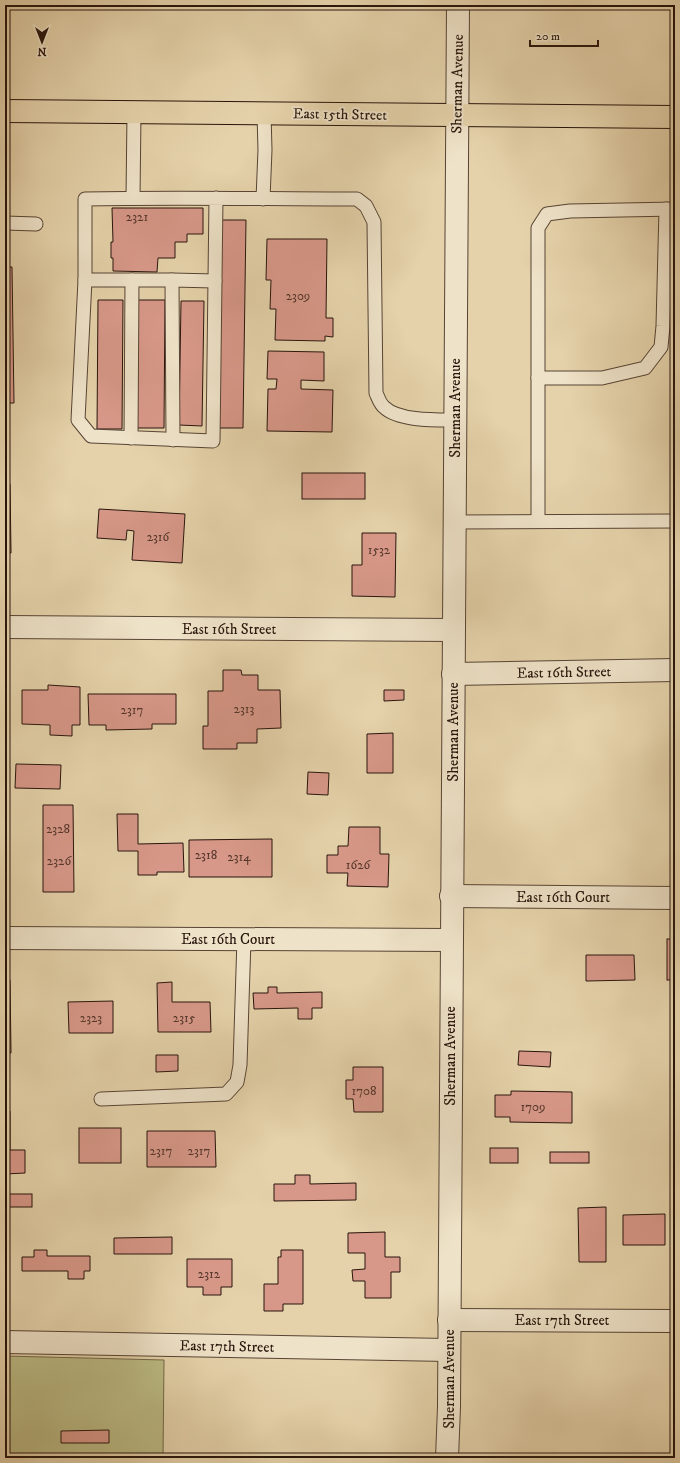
<svg xmlns="http://www.w3.org/2000/svg" width="680" height="1463" viewBox="0 0 680 1463" font-family="'IM FELL DW Pica',serif">
  <style>
    .green { fill: #bbba84; stroke: #726848 }
    .building { fill: #d89889; stroke: #28150c }
    .lines { fill: none; stroke-linecap: round; stroke-linejoin: round }
    .service-casing { stroke: #574434; stroke-width: 15 }
    .minor-casing { stroke: #574434; stroke-width: 24 }
    .tertiary-casing { stroke: #574434; stroke-width: 24 }
    .primary-casing { stroke: #28150c; stroke-width: 24 }
    .service { stroke: #eee2c8; stroke-width: 13 }
    .minor { stroke: #eee2c8; stroke-width: 22 }
    .tertiary { stroke: #eee2c8; stroke-width: 22 }
    .primary { stroke: #e5d2aa; stroke-width: 22 }
    .labels { text-anchor: middle; stroke-width: 3.5; stroke-linejoin: round; paint-order: stroke }
    .number-label { font-size: 13px; fill: #54362b }
    .street-label { font-size: 15px; fill: #28150c; stroke: #eee2c8 }
  </style>
  <rect width="100%" height="100%" fill="#e5d2aa"/>
  <filter id="stains"><feTurbulence type="fractalNoise" baseFrequency=".005" numOctaves="4"/><feColorMatrix values="0 0 0 0 .2 0 0 0 0 .09 0 0 0 0 .02 0 0 0 .5 -.17"/></filter>
  <radialGradient id="worn" r=".72"><stop offset=".6" stop-color="#630" stop-opacity="0"/><stop offset="1" stop-color="#630" stop-opacity=".3"/></radialGradient>
  <polygon class="green" points="5,1356 164,1360 163,1458 5,1458"/>
  <g class="building">
    <polygon points="112,208 203,208 203,234 187,234 187,242 175,242 175,258 158,258 157,272 113,271 113,258 111,258 111,242 113,242"/>
    <polygon points="221,220 246,220 243,428 219,428"/>
    <polygon points="267,239 327,239 326,318 333,318 333,337 325,336 325,341 275,340 276,309 270,309 271,280 266,280"/>
    <polygon points="5,267 12,267 14,403 5,403"/>
    <polygon points="98,300 123,300 122,429 97,429"/>
    <polygon points="136,300 165,300 164,428 136,428"/>
    <polygon points="181,301 204,301 202,426 179,425"/>
    <polygon points="268,351 324,352 324,381 301,380 301,389 333,390 332,432 267,431 268,389 276,389 277,379 267,379"/>
    <rect x="302" y="473" width="63" height="26"/>
    <polygon points="5,484 10,484 11,553 5,553"/>
    <polygon points="99,509 185,514 182,563 132,560 134,531 127,530 126,540 97,538"/>
    <polygon points="362,533 396,533 395,597 352,596 352,565 362,565"/>
    <polygon points="223,670 241,670 242,675 258,675 258,690 280,690 281,728 257,729 257,743 237,743 237,749 203,749 203,726 208,726 208,691 223,691"/>
    <polygon points="48,685 80,687 80,725 72,725 72,736 50,735 50,725 22,724 22,690 48,690"/>
    <polygon points="384,690 404,690 404,700 384,701"/>
    <polygon points="88,694 176,694 176,724 152,724 152,729 106,730 106,725 89,725"/>
    <polygon points="393,733 393,773 367,773 367,734"/>
    <polygon points="16,764 61,765 60,789 15,788"/>
    <polygon points="308,772 329,773 328,795 307,794"/>
    <polygon points="43,805 73,805 74,892 43,892"/>
    <polygon points="117,814 138,814 138,844 183,843 184,872 157,872 157,875 138,875 138,851 118,851"/>
    <polygon points="349,827 380,827 380,854 389,854 388,887 347,886 348,873 327,873 327,855 338,855 338,846 348,846"/>
    <polygon points="272,839 272,877 189,877 189,840"/>
    <polygon points="5,852 8,852 6,884 5,884"/>
    <rect x="667" y="939" width="8" height="41"/>
    <polygon points="586,955 634,955 635,980 586,981"/>
    <polygon points="5,980 10,980 11,1053 5,1053"/>
    <polygon points="172,982 172,1002 210,1002 211,1032 158,1032 157,983"/>
    <polygon points="268,987 277,987 277,993 322,992 322,1008 312,1008 312,1019 298,1019 298,1008 254,1009 253,993 268,993"/>
    <polygon points="113,1001 113,1033 69,1033 68,1002"/>
    <polygon points="519,1051 551,1052 550,1067 518,1065"/>
    <polygon points="156,1055 178,1055 178,1071 156,1072"/>
    <polygon points="353,1067 383,1067 383,1112 354,1112 353,1099 346,1099 346,1080 353,1080"/>
    <polygon points="511,1091 572,1092 572,1123 510,1122 510,1117 495,1117 495,1095 511,1095"/>
    <polygon points="5,1111 10,1111 10,1150 25,1150 25,1173 5,1174"/>
    <rect x="79" y="1128" width="42" height="35"/>
    <polygon points="147,1131 215,1131 216,1167 147,1167"/>
    <rect x="490" y="1148" width="28" height="15"/>
    <rect x="550" y="1152" width="39" height="11"/>
    <polygon points="295,1175 310,1175 310,1184 356,1183 356,1200 274,1201 274,1184 295,1184"/>
    <rect x="5" y="1194" width="27" height="13"/>
    <polygon points="606,1207 606,1262 579,1262 578,1208"/>
    <polygon points="665,1214 665,1245 623,1245 623,1215"/>
    <polygon points="385,1232 385,1257 400,1257 400,1272 391,1272 391,1298 365,1298 365,1281 353,1281 352,1270 365,1269 365,1253 348,1253 348,1233"/>
    <polygon points="172,1237 172,1254 114,1254 114,1238"/>
    <polygon points="34,1250 47,1250 47,1256 90,1256 90,1271 84,1271 84,1279 68,1279 68,1271 22,1271 22,1257 34,1257"/>
    <polygon points="281,1250 303,1250 303,1304 283,1304 283,1311 264,1311 264,1284 278,1284 278,1257 281,1257"/>
    <polygon points="187,1259 232,1259 232,1287 221,1287 221,1295 203,1295 203,1287 187,1287"/>
    <polygon points="109,1430 109,1443 61,1443 61,1431"/>
  </g>
  <g class="lines">
    <g class="service-casing">
      <g id="service">
        <polyline points="133,198 134,113"/>
        <path d="M216,198L213,441L91,436L78,420L85,280V199C176,197 266,199 357,199L366,206L374,222L376,393C378,397 380,404 384,407C398,421 436,420 455,420"/>
        <polyline points="263,199 265,150 264,114"/>
        <polyline points="5,223 36,224"/>
        <polyline points="85,280 172,280"/>
        <polyline points="538,378 602,378 645,368 661,347 663,326 666,209"/>
        <polyline points="131,438 132,280"/>
        <polyline points="173,440 172,280 215,281"/>
        <polyline points="538,521 538,228 547,214 570,211 675,209"/>
        <polyline points="455,522 675,521"/>
        <polyline points="101,1099 226,1094 237,1082 240,1065 244,939"/>
      </g>
    </g>
    <g class="minor-casing">
      <g id="minor">
        <polyline points="5,627 453,630"/>
        <polyline points="453,674 675,670"/>
        <polyline points="451,896 675,898"/>
        <polyline points="5,938 451,940"/>
        <polyline points="449,1320 675,1321"/>
        <polyline points="5,1342 448,1350"/>
      </g>
    </g>
    <g class="tertiary-casing">
      <polyline id="tertiary" points="447,1458 449,1407 458,5"/>
    </g>
    <g class="primary-casing">
      <polyline id="primary" points="5,111 675,117"/>
    </g>
    <use href="#service" class="service"/>
    <use href="#minor" class="minor"/>
    <use href="#tertiary" class="tertiary"/>
    <use href="#primary" class="primary"/>
  </g>
  <g class="labels">
    <g class="number-label">
      <text x="137" y="221">2321</text>
      <text x="298" y="300">2309</text>
      <text x="158" y="541">2316</text>
      <text x="379" y="554">1532</text>
      <text x="244" y="713">2313</text>
      <text x="132" y="714">2317</text>
      <text x="58" y="833">2328</text>
      <text x="206" y="859">2318</text>
      <text x="239" y="861">2314</text>
      <text x="59" y="865">2326</text>
      <text x="358" y="869">1626</text>
      <text x="91" y="1022">2323</text>
      <text x="184" y="1022">2315</text>
      <text x="364" y="1095">1708</text>
      <text x="533" y="1111">1709</text>
      <text x="161" y="1155">2317</text>
      <text x="199" y="1155">2317</text>
      <text x="209" y="1278">2312</text>
    </g>
    <g class="street-label">
      <text transform="translate(457 84) rotate(-89)" y="5">Sherman Avenue</text>
      <text transform="translate(340 114) rotate(1)" y="5">East 15th Street</text>
      <text transform="translate(455 408) rotate(-90)" y="5">Sherman Avenue</text>
      <text x="229" y="634">East 16th Street</text>
      <text transform="translate(564 672) rotate(-1)" y="5">East 16th Street</text>
      <text transform="translate(453 732) rotate(-90)" y="5">Sherman Avenue</text>
      <text x="563" y="902">East 16th Court</text>
      <text x="228" y="944">East 16th Court</text>
      <text transform="translate(450 1056) rotate(-90)" y="5">Sherman Avenue</text>
      <text x="562" y="1325">East 17th Street</text>
      <text transform="translate(227 1346) rotate(1)" y="5">East 17th Street</text>
      <text transform="translate(449 1379) rotate(-90)" y="5">Sherman Avenue</text>
    </g>
  </g>
  <rect width="680" height="1463" fill="none" stroke="#e5d2aa" stroke-width="20"/>
  <rect x="6" y="6" width="668" height="1451" fill="none" stroke="#28150c" stroke-width="2"/>
  <rect x="10" y="10" width="660" height="1443" fill="none" stroke="#28150c"/>
  <g transform="translate(42 42) rotate(180)" stroke="#eee2c8" stroke-width="3" paint-order="stroke">
  <path d="M0-3L7 15L0 10L-7 15Z" fill="#28150c"/>
  <text y="-6" font-size="11" font-weight="bold" text-anchor="middle" fill="#28150c">N</text>
  </g>
  <path d="M530 40v6h68v-6" fill="none" stroke="#28150c" stroke-width="2"/>
  <text x="536" y="40" font-size="12" fill="#28150c" stroke="#eee2c8" stroke-width="3" paint-order="stroke">20 m</text>
  <rect width="100%" height="100%" filter="url(#stains)"/>
  <rect width="100%" height="100%" fill="url(#worn)"/>
</svg>
